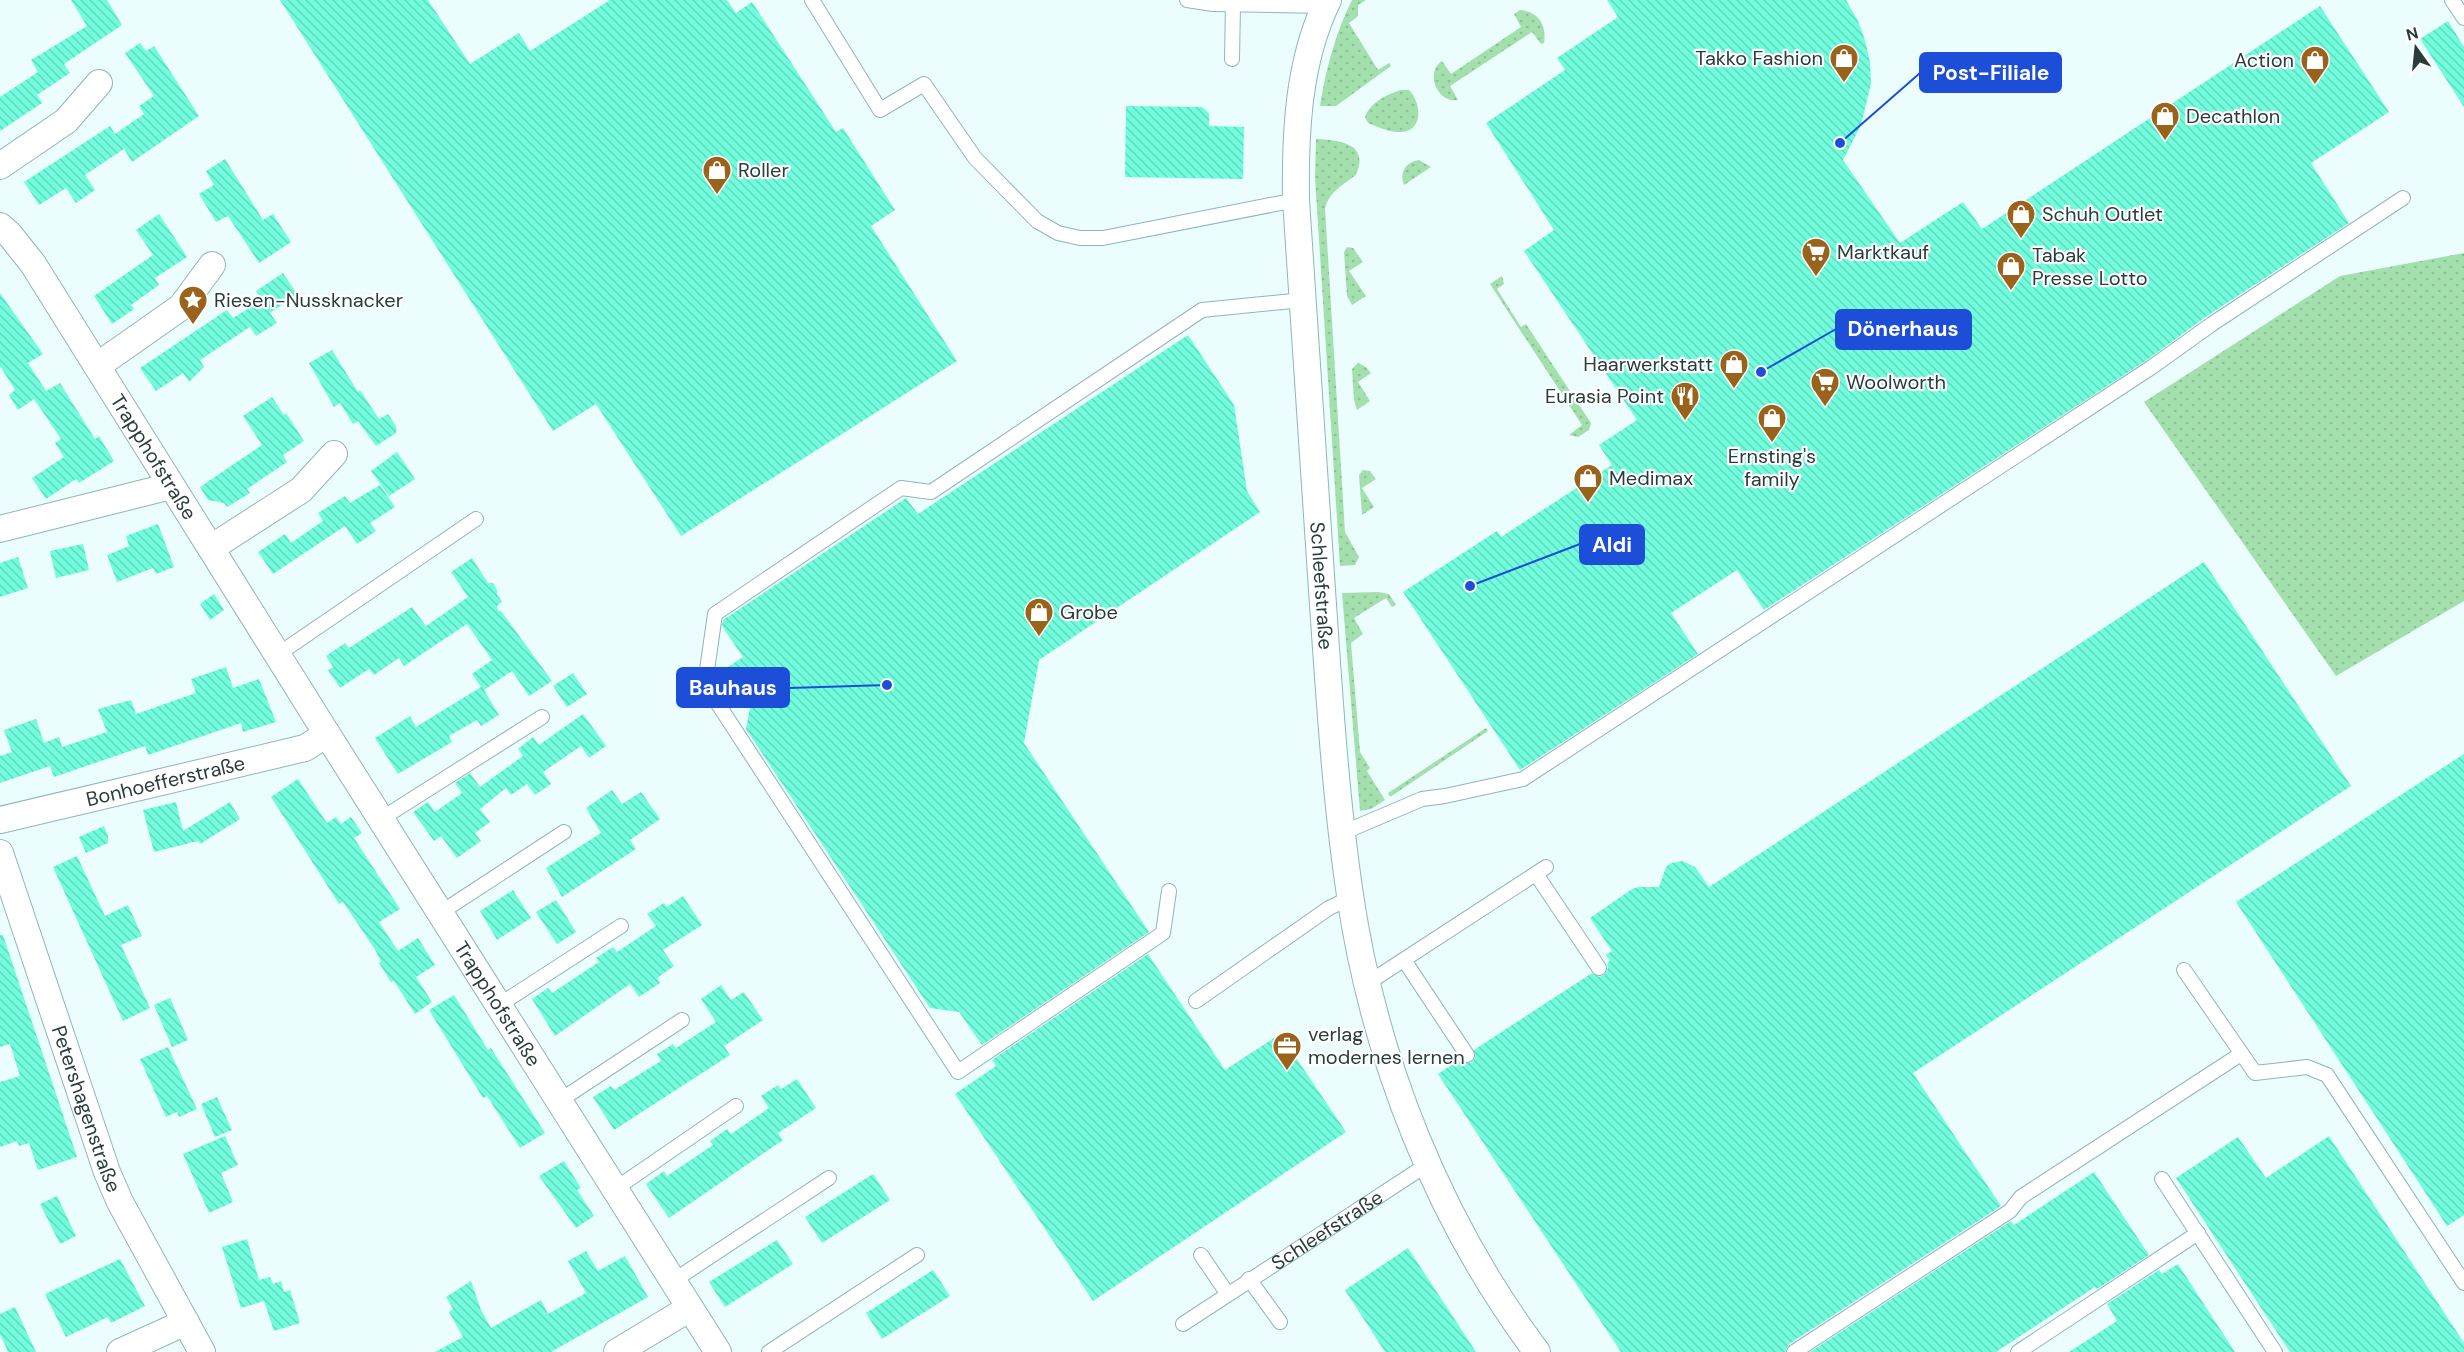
<svg xmlns="http://www.w3.org/2000/svg" width="2464" height="1352" viewBox="0 0 2464 1352" font-family="'DM Sans',sans-serif">
  <style>
    .grass { fill: url(#grass-dots) }
    .building { fill: url(#building-back-hatch) }
    .lines { fill: none; stroke-linecap: round; stroke-linejoin: round }
    .lane-casing { stroke: #8fb6b9; stroke-width: 16 }
    .street-casing { stroke: #8fb6b9; stroke-width: 28 }
    .lane { stroke: #fff; stroke-width: 14 }
    .street { stroke: #fff; stroke-width: 26 }
    .labels { text-anchor: middle; stroke-width: 4.5; stroke-linejoin: round; paint-order: stroke }
    .poi-label { font-size: 20px; fill: #2b3c3d; stroke: #fff; text-anchor: start }
    .street-label { font-size: 20px; fill: #2b3c3d; stroke: #fff }
    .leader { fill: none; stroke: #1d4ed8; stroke-width: 2 }
    .callout-dot { fill: #1d4ed8; stroke: #fff; stroke-width: 2 }
    .callout { fill: #1d4ed8; stroke: #1d4ed8; stroke-width: 2 }
    .callout-label { font-size: 21px; text-anchor: middle; font-weight: bold; fill: #fff }
  </style>
  <defs>
    <pattern id="grass-dots" width="8" height="8" patternUnits="userSpaceOnUse" patternTransform="scale(1.5)"><rect width="8" height="8" fill="#a3e0ad"/><path d="M2 2h.1M6 6h.1" fill="none" stroke="#8cc196" stroke-width="1.8" stroke-linecap="round"/></pattern>
    <pattern id="building-back-hatch" width="6" height="6" patternUnits="userSpaceOnUse" patternTransform="scale(1.5)"><rect width="6" height="6" fill="#71fcdc"/><path d="M-1 5l2 2M0 0l6 6M5-1l2 2" fill="none" stroke="#62d9be"/></pattern>
  </defs>
  <rect width="100%" height="100%" fill="#ecfdfe"/>
  <g class="grass">
    <path d="M1352,0H1366L1358,5V16L1349,23L1378,70L1389,63L1391,66L1336,106H1320C1326,69 1335,34 1352,0Z"/>
    <path d="M1520,10C1538,11 1547,25 1544,43L1541,44L1532,32L1450,86L1458,100C1438,104 1424,73 1442,61L1451,74L1521,27L1514,14Z"/>
    <path d="M1401,90H1409C1422,103 1424,133 1399,132C1389,132 1377,127 1368,123L1365,117C1370,103 1387,94 1401,90Z"/>
    <path d="M1316,139C1339,140 1370,143 1356,175C1343,185 1330,191 1325,208L1345,532L1359,557L1355,565L1340,566L1315,177Z"/>
    <path d="M1419,160L1431,167L1404,185C1399,172 1406,162 1419,160Z"/>
    <polygon points="1347,247 1353,248 1363,262 1349,271 1366,296 1352,305 1347,296 1344,252"/>
    <polygon points="2464,253 2464,601 2336,676 2144,402 2340,276"/>
    <polygon points="1502,276 1504,284 1497,289 1521,327 1526,324 1591,423 1589,430 1578,437 1569,435 1582,425 1490,284"/>
    <polygon points="1358,363 1366,367 1371,373 1358,382 1370,401 1357,410 1354,400 1352,369"/>
    <polygon points="1363,470 1370,471 1376,479 1362,488 1374,507 1362,515 1359,475"/>
    <polygon points="1378,592 1389,594 1396,605 1392,607 1386,598 1354,618 1363,634 1351,643 1360,752 1370,768 1367,771 1385,800 1371,809 1360,811 1342,593"/>
    <polygon points="1486,728 1488,731 1390,797 1388,793"/>
  </g>
  <g class="building">
    <polygon points="71,0 107,0 122,25 64,64 70,73 37,95 42,103 0,131 0,97 38,72 31,60 87,26"/>
    <polygon points="280,0 428,0 470,64 519,33 530,51 610,0 727,0 736,13 752,2 836,132 843,128 895,210 871,226 957,361 681,536 596,404 553,431"/>
    <polygon points="1607,0 1846,0 1858,21 1865,40 1870,62 1871,84 1861,125 1843,160 1900,243 1963,202 1982,229 2320,6 2389,112 2311,163 2349,223 2207,316 2147,360 1764,610 1737,570 1671,613 1698,654 1520,770 1403,592 1497,531 1501,537 1612,465 1599,445 1637,420 1524,251 1554,230 1486,123 1565,70 1557,58 1618,17"/>
    <polygon points="2448,21 2464,47 2464,107 2420,39"/>
    <polygon points="140,43 146,51 154,46 199,116 132,162 124,149 85,175 95,190 76,203 66,188 39,205 24,182 110,126 115,134 144,114 139,106 154,96 125,53"/>
    <polygon points="1126,106 1202,107 1209,113 1209,126 1244,127 1243,179 1125,177"/>
    <polygon points="225,159 263,220 273,214 291,242 259,263 228,216 216,222 199,194 214,185 206,171"/>
    <polygon points="159,214 187,257 155,278 159,285 131,305 134,309 112,324 94,296 153,255 136,230"/>
    <polygon points="283,273 297,294 270,313 277,323 256,336 250,327 200,360 204,367 189,382 183,373 156,391 140,368 227,310 233,318 262,300 256,291"/>
    <polygon points="0,293 43,354 28,363 46,391 60,383 95,439 99,436 114,461 79,483 76,479 46,499 32,478 64,457 55,443 61,439 34,399 18,410 9,395 15,390 0,366"/>
    <polygon points="1188,335 1234,405 1247,491 1260,512 1039,660 1024,743 1149,932 982,1045 959,1012 930,1008 746,729 751,702 728,667 743,657 722,626 723,620 906,498 918,514"/>
    <polygon points="332,350 358,392 360,390 379,419 388,414 396,426 396,433 376,446 358,421 353,424 340,403 334,407 309,363"/>
    <polygon points="272,397 284,415 286,413 304,441 283,455 287,462 247,489 250,493 227,507 224,503 208,500 200,487 262,445 243,416"/>
    <polygon points="397,452 415,479 389,496 371,471"/>
    <polygon points="380,485 395,507 370,523 376,531 357,544 345,526 273,574 258,552 285,534 291,543 323,521 318,513 345,496 350,503"/>
    <polygon points="158,524 174,567 156,574 153,568 117,582 107,555 129,546 126,536"/>
    <polygon points="83,544 89,570 56,578 50,551"/>
    <polygon points="18,557 28,588 0,597 0,563"/>
    <polygon points="472,558 488,583 493,583 497,590 497,594 502,602 497,606 498,611 501,611 552,681 529,696 512,671 484,690 499,715 481,726 477,720 449,736 452,742 398,774 375,738 410,716 416,727 481,687 472,674 492,660 467,624 404,666 399,658 374,675 369,669 340,688 328,670 333,667 326,656 345,643 349,648 412,607 426,626 468,597 451,572"/>
    <polygon points="2204,562 2351,786 1913,1073 2001,1206 1789,1344 1785,1352 1621,1352 1438,1074 1459,1060 1464,1063 1471,1063 1475,1058 1474,1050 1592,973 1599,977 1604,975 1608,968 1607,963 1610,961 1606,955 1612,951 1590,918 1632,889 1638,887 1659,887 1666,867 1671,863 1683,861 1695,867 1709,887"/>
    <polygon points="214,594 224,610 210,620 200,604"/>
    <polygon points="226,667 233,688 259,679 276,722 243,732 241,723 148,755 145,746 54,777 50,766 0,783 0,756 12,752 4,730 36,719 44,743 59,737 62,747 107,732 98,709 131,700 136,714 196,693 191,679"/>
    <polygon points="573,673 587,694 567,707 553,686"/>
    <polygon points="583,714 606,746 589,758 581,746 543,772 551,784 535,795 527,784 511,795 506,788 480,809 490,822 475,833 481,841 457,858 441,836 434,841 413,812 428,802 435,812 462,793 455,783 470,773 480,787 523,756 518,749 533,737 539,745"/>
    <polygon points="2464,754 2464,1215 2447,1226 2236,902"/>
    <polygon points="298,779 327,823 336,817 341,824 351,817 362,833 354,838 400,909 379,922 398,951 418,938 435,965 416,977 432,1002 415,1014 394,981 391,982 379,963 381,961 374,948 343,902 339,904 271,797"/>
    <polygon points="612,790 622,804 641,792 660,819 630,840 636,849 562,897 546,868 601,833 586,808"/>
    <polygon points="176,802 183,831 230,802 240,819 200,844 198,841 154,852 143,810"/>
    <polygon points="104,826 108,836 108,843 86,853 79,837"/>
    <polygon points="77,856 105,916 128,905 142,936 121,945 150,1008 123,1021 53,867"/>
    <polygon points="513,890 531,918 497,940 480,911"/>
    <polygon points="683,896 702,925 663,950 674,966 657,978 660,983 639,997 630,984 555,1036 532,999 548,988 552,993 599,962 596,958 613,947 617,952 656,926 647,914 664,903 667,907"/>
    <polygon points="556,900 576,932 557,944 536,912"/>
    <polygon points="0,935 3,935 77,1157 38,1170 29,1143 19,1146 17,1141 0,1147 0,1082 20,1076 10,1044 0,1047"/>
    <polygon points="1148,954 1225,1070 1280,1034 1346,1132 1093,1301 955,1094 996,1066 992,1060"/>
    <polygon points="721,985 731,1000 744,992 763,1020 724,1046 730,1055 614,1130 593,1097 611,1086 614,1090 661,1061 657,1054 673,1044 676,1048 716,1022 701,999"/>
    <polygon points="454,995 488,1050 491,1048 545,1133 520,1148 487,1096 483,1098 429,1010"/>
    <polygon points="170,998 188,1040 172,1047 154,1005"/>
    <polygon points="168,1047 197,1109 179,1117 177,1112 166,1117 140,1059"/>
    <polygon points="797,1079 816,1108 778,1133 783,1140 669,1218 646,1184 664,1171 667,1176 713,1145 710,1141 727,1129 731,1134 769,1108 761,1096 778,1085 781,1089"/>
    <polygon points="217,1097 232,1130 215,1137 201,1104"/>
    <polygon points="225,1136 238,1165 221,1173 233,1202 209,1213 183,1154"/>
    <polygon points="2329,1136 2464,1343 2464,1352 2290,1352 2176,1178 2238,1137 2266,1178"/>
    <polygon points="564,1161 581,1188 577,1190 594,1216 576,1228 539,1176"/>
    <polygon points="2094,1172 2149,1255 2097,1289 2095,1287 1996,1352 1810,1352 2011,1221 2014,1225"/>
    <polygon points="873,1174 890,1200 822,1243 805,1217"/>
    <polygon points="57,1196 76,1236 60,1244 40,1204"/>
    <polygon points="247,1239 259,1280 270,1277 273,1284 281,1281 284,1292 290,1290 300,1323 274,1331 264,1301 241,1308 222,1247"/>
    <polygon points="777,1240 793,1264 725,1307 709,1282"/>
    <polygon points="1408,1248 1444,1303 1476,1352 1385,1352 1345,1290"/>
    <polygon points="586,1251 598,1271 625,1256 648,1297 551,1352 435,1352 463,1337 449,1312 453,1309 446,1297 471,1281 481,1310 491,1328 541,1300 548,1314 586,1293 568,1261"/>
    <polygon points="120,1259 145,1306 111,1323 108,1317 66,1337 45,1294"/>
    <polygon points="2178,1264 2235,1352 2069,1352 2117,1321 2107,1304 2159,1270 2162,1274"/>
    <polygon points="933,1270 950,1296 882,1339 866,1313"/>
    <polygon points="15,1307 36,1352 8,1352 0,1334 0,1314"/>
  </g>
  <g class="lines">
    <g class="lane-casing">
      <g id="lane">
        <polyline points="812,0 880,110 924,84 975,158 1037,221 1058,233 1080,238 1103,238 1296,200"/>
        <polyline points="1187,0 1213,4 1325,6"/>
        <polyline points="2452,0 2464,18"/>
        <polyline points="1232,59 1233,4"/>
        <polyline points="277,655 476,519"/>
        <polyline points="381,819 542,717"/>
        <polyline points="1342,833 1422,799 1445,796 1523,779 2152,367 2212,324 2403,198"/>
        <polyline points="1536,874 1599,968"/>
        <polyline points="1169,891 1163,933 958,1072 705,684 715,614 901,488 931,492 1202,310 1303,300"/>
        <polyline points="440,913 564,832"/>
        <polyline points="1404,960 1467,1055"/>
        <polyline points="2184,970 2255,1073 2307,1067 2327,1075 2464,1283"/>
        <polyline points="1368,983 1546,867"/>
        <polyline points="1196,1001 1329,908 1350,898"/>
        <polyline points="499,1005 621,926"/>
        <polyline points="559,1101 682,1020"/>
        <polyline points="2162,1179 2275,1352"/>
        <polyline points="615,1189 736,1106"/>
        <polyline points="1201,1255 1227,1293"/>
        <polyline points="1249,1279 1280,1322"/>
        <polyline points="673,1281 829,1178"/>
        <path id="s1" d="M1183,1324L1428,1164"/>
        <polyline points="769,1352 917,1255"/>
        <polyline points="1794,1352 2010,1211 2021,1197 2241,1054"/>
        <polyline points="2018,1352 2198,1233"/>
      </g>
    </g>
    <g class="street-casing">
      <g id="street">
        <path id="s2" d="M1328,0C1298,61 1295,133 1296,200C1305,330 1313,460 1322,590C1329,691 1335,794 1350,895C1374,1058 1438,1220 1537,1352"/>
        <polyline points="0,166 66,121 99,83"/>
        <path id="s3" d="M0,226L10,235L33,264L327,734L718,1352"/>
        <polyline points="97,366 181,307 212,265"/>
        <polyline points="0,529 171,486"/>
        <polyline points="211,548 301,490 334,454"/>
        <path id="s4" d="M0,820L305,748L327,734"/>
        <path id="s5" d="M0,853L107,1172L120,1202L202,1352"/>
        <polyline points="120,1352 186,1322"/>
        <polyline points="617,1352 690,1308"/>
      </g>
    </g>
    <use href="#lane" class="lane"/>
    <use href="#street" class="street"/>
  </g>
  <defs>
    <g id="shop-pin" transform="scale(1.5)"><path d="M0 17L-7.5 6A9.5 9.5 0 1 1 7.5 6Z" fill="#99631c" stroke="#fff"/><path d="M-5-2.5h2.3a2.7 3.5 0 0 1 5.4 0H5L5.5 6h-11ZM-1.5-2.5h3a1.5 2.3 0 0 0-3 0Z" fill="#fff"/></g>
    <g id="supermarket-pin" transform="scale(1.5)"><path d="M0 17L-7.5 6A9.5 9.5 0 1 1 7.5 6Z" fill="#99631c" stroke="#fff"/><path d="M-6-5.5h2.5l.6 2H6L4.5 2H-2.5L-4.4-4H-6ZM-1.5 3.2a1.3 1.3 0 1 0 .1 0ZM3 3.2a1.3 1.3 0 1 0 .1 0Z" fill="#fff"/></g>
    <g id="sight-pin" transform="scale(1.5)"><path d="M0 17L-7.5 6A9.5 9.5 0 1 1 7.5 6Z" fill="#99631c" stroke="#fff"/><path d="M0-6L1.8-2.2L6-1.7L2.9 1.2L3.7 5.4L0 3.3L-3.7 5.4L-2.9 1.2L-6-1.7L-1.8-2.2Z" fill="#fff"/></g>
    <g id="restaurant-pin" transform="scale(1.5)"><path d="M0 17L-7.5 6A9.5 9.5 0 1 1 7.5 6Z" fill="#99631c" stroke="#fff"/><path d="M-5-6h1v4h1v-4h1v4h1v-4h1v5L-1.5 .5V6h-2V.5L-5-1ZM5-6V6H3V1.5H1.5Q1.5-4 5-6Z" fill="#fff"/></g>
    <g id="office-pin" transform="scale(1.5)"><path d="M0 17L-7.5 6A9.5 9.5 0 1 1 7.5 6Z" fill="#99631c" stroke="#fff"/><path d="M-6-3h4V-5.5h4V-3h4V5H-6ZM-1-4.5V-3h2v-1.5ZM-6 0V1H6V0Z" fill="#fff"/></g>
  </defs>
  <g fill-rule="evenodd">
    <use href="#shop-pin" x="1844" y="58"/>
    <use href="#shop-pin" x="2315" y="60"/>
    <use href="#shop-pin" x="2165" y="116"/>
    <use href="#shop-pin" x="717" y="170"/>
    <use href="#shop-pin" x="2021" y="214"/>
    <use href="#supermarket-pin" x="1816" y="252"/>
    <use href="#shop-pin" x="2011" y="266"/>
    <use href="#sight-pin" x="193" y="300"/>
    <use href="#shop-pin" x="1734" y="364"/>
    <use href="#supermarket-pin" x="1825" y="382"/>
    <use href="#restaurant-pin" x="1685" y="396"/>
    <use href="#shop-pin" x="1772" y="418"/>
    <use href="#shop-pin" x="1588" y="478"/>
    <use href="#shop-pin" x="1039" y="612"/>
    <use href="#office-pin" x="1287" y="1046"/>
  </g>
  <g class="labels">
    <g class="poi-label">
      <text x="1823" y="65" text-anchor="end">Takko Fashion</text>
      <text x="2294" y="67" text-anchor="end">Action</text>
      <text x="2186" y="123">Decathlon</text>
      <text x="738" y="177">Roller</text>
      <text x="2042" y="221">Schuh Outlet</text>
      <text x="1837" y="259">Marktkauf</text>
      <text x="2032" y="262">Tabak<tspan x="2032" dy="23">Presse Lotto</tspan></text>
      <text x="214" y="307">Riesen-Nussknacker</text>
      <text x="1713" y="371" text-anchor="end">Haarwerkstatt</text>
      <text x="1846" y="389">Woolworth</text>
      <text x="1664" y="403" text-anchor="end">Eurasia Point</text>
      <text x="1772" y="463" text-anchor="middle">Ernsting's<tspan x="1772" dy="23">family</tspan></text>
      <text x="1609" y="485">Medimax</text>
      <text x="1060" y="619">Grobe</text>
      <text x="1308" y="1041">verlag<tspan x="1308" dy="23">modernes lernen</tspan></text>
    </g>
    <g class="street-label">
      <text dy="7" stroke="none"><textPath href="#s3" startOffset="278">Trapphofstraße</textPath></text>
      <text dy="7" stroke="none"><textPath href="#s2" startOffset="591">Schleefstraße</textPath></text>
      <text dy="7" stroke="none"><textPath href="#s4" startOffset="170">Bonhoefferstraße</textPath></text>
      <text dy="7" stroke="none"><textPath href="#s3" startOffset="924">Trapphofstraße</textPath></text>
      <text dy="7" stroke="none"><textPath href="#s5" startOffset="270">Petershagenstraße</textPath></text>
      <text dy="7" stroke="none"><textPath href="#s1" startOffset="172">Schleefstraße</textPath></text>
    </g>
  </g>
  <path class="leader" d="M1840 143L1920 73M1761 372L1836 329M1470 586L1580 544M887 685L789 688"/>
  <g class="callout-dot">
    <circle cx="1840" cy="143" r="6"/>
    <circle cx="1761" cy="372" r="6"/>
    <circle cx="1470" cy="586" r="6"/>
    <circle cx="887" cy="685" r="6"/>
  </g>
  <g class="callout">
    <rect x="1920" y="53" width="141" height="39" rx="6"/>
    <rect x="1836" y="310" width="135" height="39" rx="6"/>
    <rect x="1580" y="525" width="64" height="39" rx="6"/>
    <rect x="677" y="668" width="112" height="39" rx="6"/>
  </g>
  <g class="callout-label">
    <text x="1991" y="80">Post-Filiale</text>
    <text x="1903" y="336">Dönerhaus</text>
    <text x="1612" y="552">Aldi</text>
    <text x="733" y="695">Bauhaus</text>
  </g>
  <g transform="translate(2416 48) rotate(345)" stroke="#ffffff" stroke-width="4.5" paint-order="stroke">
  <path d="M0-4.5L10 22L0 15L-10 22Z" fill="#2b3c3d"/>
  <text y="-9" font-size="16" font-weight="bold" text-anchor="middle" fill="#2b3c3d">N</text>
  </g>
</svg>
